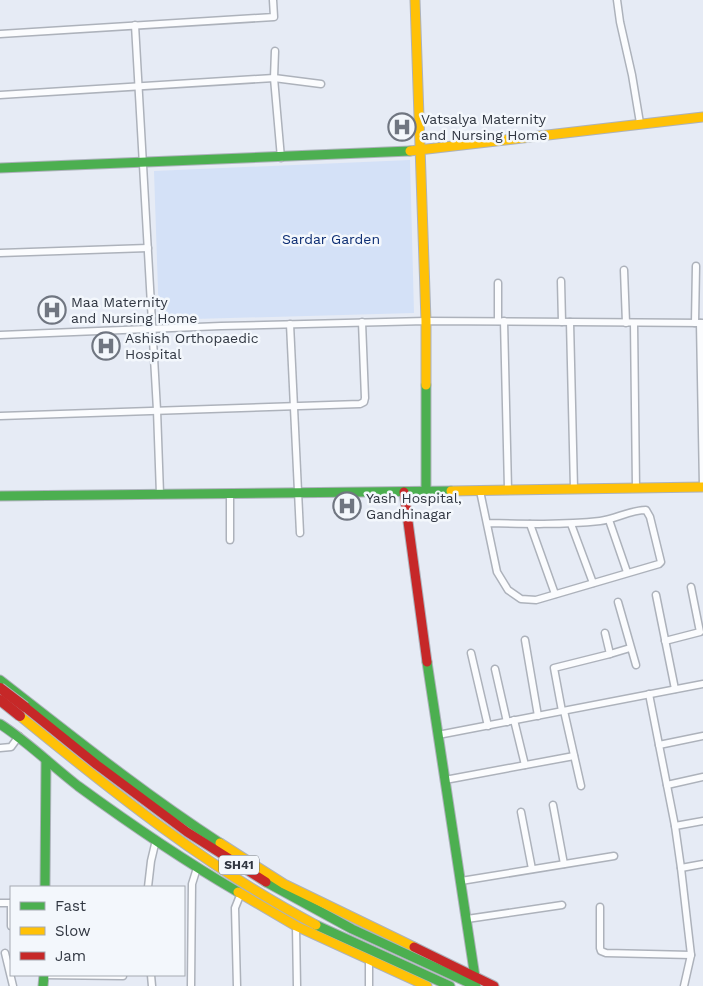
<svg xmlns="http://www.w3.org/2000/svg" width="703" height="986" viewBox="0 0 703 986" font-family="'Work Sans',sans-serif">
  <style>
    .green { fill: #d4e1f7 }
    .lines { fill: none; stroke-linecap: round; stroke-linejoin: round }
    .street-casing { stroke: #adb2bb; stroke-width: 9 }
    .fast-casing { stroke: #adb2bb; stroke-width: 11 }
    .slow-casing { stroke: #adb2bb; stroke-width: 11 }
    .jam-casing { stroke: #adb2bb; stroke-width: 11 }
    .street { stroke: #fbfcfe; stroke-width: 6 }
    .fast { stroke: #4caf50; stroke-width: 9 }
    .slow { stroke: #ffc107; stroke-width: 9 }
    .jam { stroke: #c62828; stroke-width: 9 }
    .jam-bridge-casing { stroke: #adb2bb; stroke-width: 12; stroke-linecap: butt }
    .jam-bridge { stroke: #c62828; stroke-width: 10 }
    .labels { text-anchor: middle; stroke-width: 5; stroke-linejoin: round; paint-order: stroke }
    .shield { fill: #f3f7fc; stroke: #6b717a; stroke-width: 1 }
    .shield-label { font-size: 12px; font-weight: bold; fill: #313742 }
    .poi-label { font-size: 14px; fill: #313742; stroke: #f3f7fc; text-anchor: start }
    .park-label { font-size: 14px; fill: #0d2e74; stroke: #f3f7fc }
  </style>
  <rect width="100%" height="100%" fill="#e6ebf5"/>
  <polygon class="green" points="410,160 414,313 159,320 154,171"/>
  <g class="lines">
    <g class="street-casing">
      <g id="street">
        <polyline points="617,0 620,22 632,75 640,123"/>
        <polyline points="135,25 157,410 160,494"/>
        <polyline points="0,34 274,17 273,0"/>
        <polyline points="275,51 274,78 281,158"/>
        <polyline points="0,95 274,78 321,84"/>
        <polyline points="0,253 148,248"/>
        <polyline points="624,270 626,323"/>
        <polyline points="561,281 562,322"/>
        <polyline points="498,283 498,321"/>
        <polyline points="504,321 508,489"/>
        <polyline points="570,322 574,489"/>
        <polyline points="634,323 636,488"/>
        <polyline points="695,323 696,266"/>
        <polyline points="700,323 703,487"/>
        <polyline points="290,324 300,533"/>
        <polyline points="0,335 221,326 426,321 703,323"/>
        <polyline points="0,416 360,404 364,402 365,398 362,322"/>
        <path d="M480,491L497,572L508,590L521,599L536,600L659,564L661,562L650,517L646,510C630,510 616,519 600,521C563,525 525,524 487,523"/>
        <polyline points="609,520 627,572"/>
        <polyline points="530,524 555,594"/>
        <polyline points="571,524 593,583"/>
        <polyline points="230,540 230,494"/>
        <polyline points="656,595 675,689"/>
        <polyline points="618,602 636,665"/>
        <polyline points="525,640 538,716"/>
        <polyline points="665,641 700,632 691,587"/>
        <polyline points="471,653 488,726"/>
        <polyline points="610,654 630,648"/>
        <polyline points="495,669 507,722"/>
        <polyline points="649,694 675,826 681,868 691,955 684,986"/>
        <polyline points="562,711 554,668 610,654 605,633"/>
        <polyline points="564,711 581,786"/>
        <polyline points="514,720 525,765"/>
        <polyline points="438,735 703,684"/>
        <polyline points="659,745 703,736"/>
        <polyline points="0,748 11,747 19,736"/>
        <polyline points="445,780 574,756"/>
        <polyline points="667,785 703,777"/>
        <polyline points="553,805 564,864"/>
        <polyline points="521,812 532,869"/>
        <polyline points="675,826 703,821"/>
        <polyline points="681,868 703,864"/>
        <polyline points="461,881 614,856"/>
        <polyline points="148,887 151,861 156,840"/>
        <polyline points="0,903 11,903"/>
        <polyline points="600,907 600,948 601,951 606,953 691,955"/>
        <polyline points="467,919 562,905"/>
        <polyline points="11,926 11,903"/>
        <polyline points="296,926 297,986"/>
        <polyline points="5,953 13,986"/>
        <polyline points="44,975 123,976"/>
        <polyline points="151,975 152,986"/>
        <polyline points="191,986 192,884 197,868"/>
        <polyline points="237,986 235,908 241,893"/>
        <polyline points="369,986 369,961"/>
      </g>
    </g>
    <g class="fast-casing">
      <g id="fast">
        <polyline points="0,168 410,151"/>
        <polyline points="426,385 426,492"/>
        <polyline points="0,496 451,491"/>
        <polyline points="427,662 475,977"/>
        <path d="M0,680C72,736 143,793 220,843"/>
        <path d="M0,724C28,742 52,766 78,786C130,824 183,860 238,892"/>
        <polyline points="266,882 352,929 476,986"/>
        <polyline points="45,887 46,760"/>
        <polyline points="316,925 450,986"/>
        <polyline points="43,986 44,975"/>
      </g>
    </g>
    <g class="slow-casing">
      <g id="slow">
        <polyline points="415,0 426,321 426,385"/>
        <polyline points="410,151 703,117"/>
        <polyline points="451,491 703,487"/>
        <path d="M20,716C113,792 209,869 316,925"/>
        <polyline points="220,843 284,884 414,947"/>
        <polyline points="238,892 296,926 427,986"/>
      </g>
    </g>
    <g class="jam-casing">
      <g id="jam">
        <polyline points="404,492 427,662"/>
        <polyline points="25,707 97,765 187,832 266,882"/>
        <polyline points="414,947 494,986"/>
      </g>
    </g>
    <use href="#street" class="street"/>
    <use href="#fast" class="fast"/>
    <use href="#slow" class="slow"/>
    <use href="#jam" class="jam"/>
    <g class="jam-bridge-casing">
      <g id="jam-bridge">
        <polyline points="0,688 25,707"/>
        <polyline points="0,700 20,716"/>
      </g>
    </g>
    <use href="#jam-bridge" class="jam-bridge"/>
  </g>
  <defs>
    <g id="hospital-ring" transform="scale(1.4375)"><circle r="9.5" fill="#f3f7fc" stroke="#707681" stroke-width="1.5"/><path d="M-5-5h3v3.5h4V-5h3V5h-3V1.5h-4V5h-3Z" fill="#707681"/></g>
  </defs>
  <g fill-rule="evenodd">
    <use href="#hospital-ring" x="402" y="127"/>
    <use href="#hospital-ring" x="52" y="310"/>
    <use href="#hospital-ring" x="106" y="346"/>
    <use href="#hospital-ring" x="347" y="506"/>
  </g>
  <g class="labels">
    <rect class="shield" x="219" y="855.5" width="40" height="19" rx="4"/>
    <g class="shield-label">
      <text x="239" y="869">SH41</text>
    </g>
    <g class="poi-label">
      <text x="421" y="124">Vatsalya Maternity<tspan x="421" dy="16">and Nursing Home</tspan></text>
      <text x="71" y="307">Maa Maternity<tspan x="71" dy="16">and Nursing Home</tspan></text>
      <text x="125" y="343">Ashish Orthopaedic<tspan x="125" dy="16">Hospital</tspan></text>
      <text x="366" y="503">Yash Hospital,<tspan x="366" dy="16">Gandhinagar</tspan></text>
    </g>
    <g class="park-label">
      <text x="331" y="244">Sardar Garden</text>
    </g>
  </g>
  <rect x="10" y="886" width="175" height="90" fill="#f3f7fc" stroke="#a5aab2"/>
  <rect x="20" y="902" width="25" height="8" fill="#4caf50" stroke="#a5aab2"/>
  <text x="55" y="911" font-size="15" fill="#313742">Fast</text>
  <rect x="20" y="927" width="25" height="8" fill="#ffc107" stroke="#a5aab2"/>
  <text x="55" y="936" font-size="15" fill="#313742">Slow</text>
  <rect x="20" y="952" width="25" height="8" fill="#c62828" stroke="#a5aab2"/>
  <text x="55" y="961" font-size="15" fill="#313742">Jam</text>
</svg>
